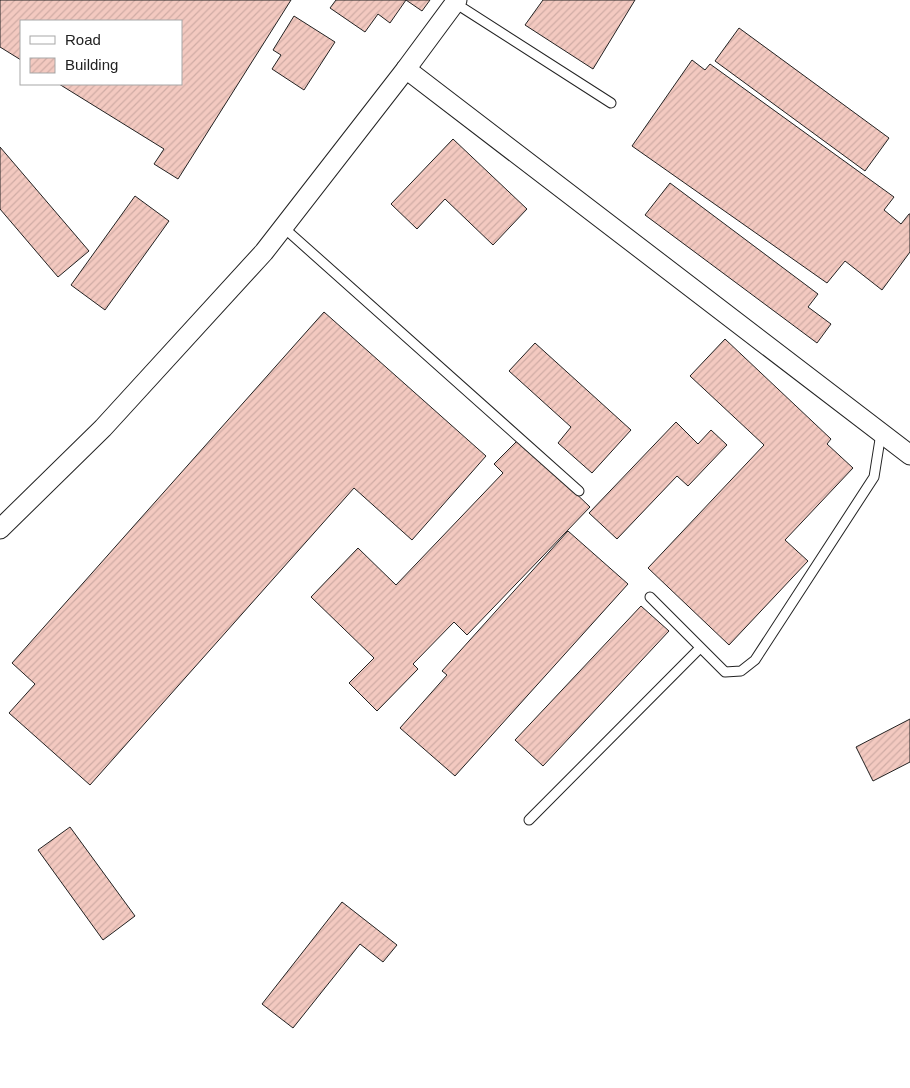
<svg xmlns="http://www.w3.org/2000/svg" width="910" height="1088" viewBox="0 0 910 1088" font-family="Arial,sans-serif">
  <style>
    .building { fill: url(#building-hatch); stroke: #222 }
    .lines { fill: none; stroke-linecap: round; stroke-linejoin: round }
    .lane-casing { stroke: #222; stroke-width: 11 }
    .street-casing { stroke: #222; stroke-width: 21 }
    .lane { stroke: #fff; stroke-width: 9 }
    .street { stroke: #fff; stroke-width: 19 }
  </style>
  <defs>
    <pattern id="building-hatch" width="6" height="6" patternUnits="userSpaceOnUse" patternTransform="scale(1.25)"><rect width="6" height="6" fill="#f3c9c0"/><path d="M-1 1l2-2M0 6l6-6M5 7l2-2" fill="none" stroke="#d0aca5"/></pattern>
  </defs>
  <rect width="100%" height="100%" fill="#fff"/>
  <g class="building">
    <polygon points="0,0 291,0 178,179 154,164 164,149 59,84 181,84 181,21 21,21 21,60 0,47"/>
    <polygon points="336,0 406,0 390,23 378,14 365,32 330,8"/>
    <polygon points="406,0 430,0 422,11"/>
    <polygon points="543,0 635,0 593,69 525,25"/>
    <polygon points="294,16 335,42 304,90 272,69 281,55 273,50"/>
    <polygon points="739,28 889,138 865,171 715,61"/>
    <polygon points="692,60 705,70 710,64 894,197 884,210 901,224 909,214 910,214 910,252 882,290 845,261 827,283 632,146"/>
    <polygon points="453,139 527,209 493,245 445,199 417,229 391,204"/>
    <polygon points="0,147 89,251 58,277 0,209"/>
    <polygon points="670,183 818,294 808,307 831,324 817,343 645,215"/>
    <polygon points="135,196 169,221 105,310 71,285"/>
    <polygon points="324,312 486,456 412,540 354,488 90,785 9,713 35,684 12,663"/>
    <polygon points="725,339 831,439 827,444 853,468 785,540 808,561 729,645 648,568 764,445 690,376"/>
    <polygon points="535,343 631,430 592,473 558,443 571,427 509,371"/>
    <polygon points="676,422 698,444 711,430 727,445 688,486 677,476 617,539 589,513"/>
    <polygon points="519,439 590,507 467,635 454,622 413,664 418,669 377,711 349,683 374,658 311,597 358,548 396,585 503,473 494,464"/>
    <polygon points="568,531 628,584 455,776 400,728 447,675 442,671"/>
    <polygon points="641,606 669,631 543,766 515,740"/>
    <polygon points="910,719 910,762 873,781 856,747"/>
    <polygon points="70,827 135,916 103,940 38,850"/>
    <polygon points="342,902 397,945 383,962 360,944 293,1028 262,1004"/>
  </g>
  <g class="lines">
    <g class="lane-casing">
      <g id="lane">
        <polyline points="455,3 611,103"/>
        <polyline points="283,227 579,491"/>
        <polyline points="650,597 725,672 741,671 755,660 874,477 881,433"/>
        <polyline points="529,820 700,648"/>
      </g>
    </g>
    <g class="street-casing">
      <g id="street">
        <polyline points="406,69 910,455"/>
        <polyline points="0,529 103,428 264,252 406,69 457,0"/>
      </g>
    </g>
    <use href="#lane" class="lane"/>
    <use href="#street" class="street"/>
  </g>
  <rect x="20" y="20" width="162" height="65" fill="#ffffff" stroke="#a7a7a7"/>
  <rect x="30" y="36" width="25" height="8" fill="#ffffff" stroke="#a7a7a7"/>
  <text x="65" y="45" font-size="15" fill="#222222">Road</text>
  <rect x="30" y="58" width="25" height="15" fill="url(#building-hatch)" stroke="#a7a7a7"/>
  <text x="65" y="70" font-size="15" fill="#222222">Building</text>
</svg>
